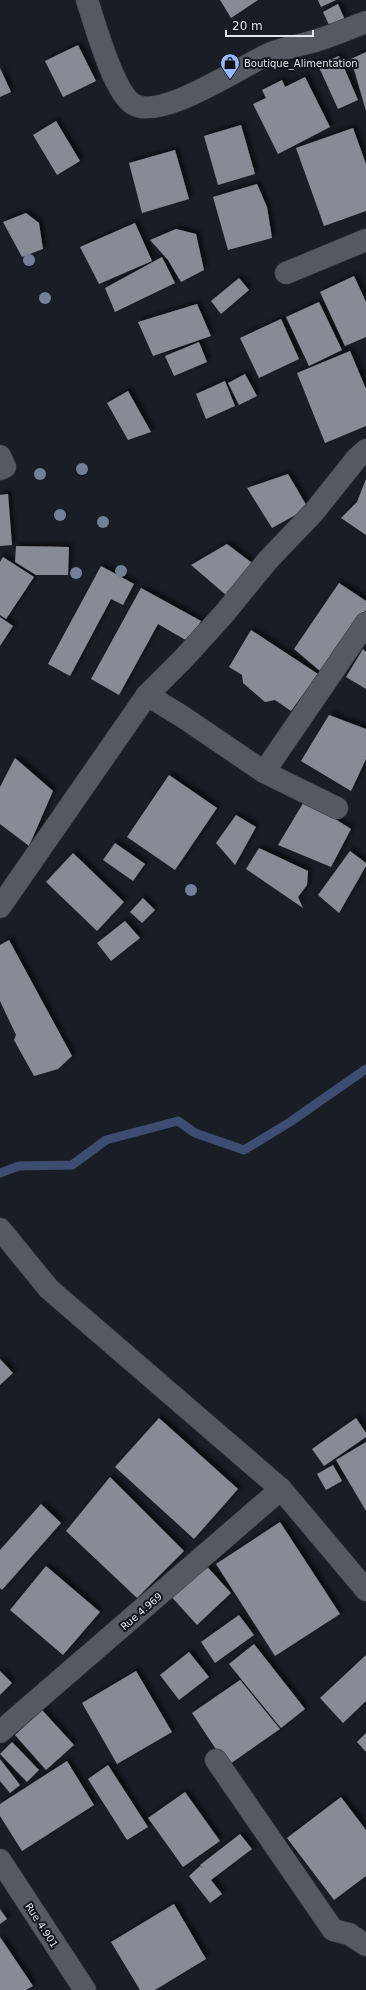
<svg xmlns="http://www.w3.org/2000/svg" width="366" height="1990" viewBox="0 0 366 1990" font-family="'DejaVu Sans',sans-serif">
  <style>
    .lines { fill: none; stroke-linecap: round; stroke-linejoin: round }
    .stream { stroke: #3c4d71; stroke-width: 9 }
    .building { fill: #868b95; filter: url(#shadow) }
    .minor-casing { stroke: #36383e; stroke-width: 23 }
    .minor { stroke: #545962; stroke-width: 22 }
    .tree { fill: #748098 }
    .labels { text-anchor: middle; stroke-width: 4; stroke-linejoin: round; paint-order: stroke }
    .poi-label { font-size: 10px; fill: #e2e5ea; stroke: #10141b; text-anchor: start }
    .street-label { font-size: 10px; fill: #e2e5ea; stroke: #10141b }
  </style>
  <defs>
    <filter id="shadow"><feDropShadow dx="3.5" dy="-3.5" stdDeviation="2" flood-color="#0009"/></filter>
  </defs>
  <rect width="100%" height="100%" fill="#191d25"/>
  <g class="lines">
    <polyline class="stream" points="0,1173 19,1166 72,1165 106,1140 178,1121 195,1133 244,1150 290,1122 366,1069"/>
  </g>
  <g class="building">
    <polygon points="220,0 258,0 231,18"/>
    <polygon points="318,0 336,0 321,7"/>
    <polygon points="338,4 345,20 330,27 323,12"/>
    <polygon points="78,45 96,81 63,97 45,61"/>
    <polygon points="366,52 366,111 351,59"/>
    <polygon points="339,56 358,100 338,109 318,65"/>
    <polygon points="0,68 11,92 0,97"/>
    <polygon points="305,77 330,127 278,154 253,104 266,98 262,90 282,80 285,87"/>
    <polygon points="56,121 80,161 57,175 33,135"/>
    <polygon points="241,125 255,174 218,185 204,136"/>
    <polygon points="353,128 366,164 366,211 324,226 296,148"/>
    <polygon points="175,150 189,199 142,213 129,163"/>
    <polygon points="257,184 267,207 272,238 228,250 213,197"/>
    <polygon points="26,213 39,223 43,249 22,257 3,222"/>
    <polygon points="135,223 152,261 99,284 80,247"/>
    <polygon points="176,229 196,234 204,270 181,282 168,260 150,240"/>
    <polygon points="162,257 175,283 115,312 105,288"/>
    <polygon points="354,276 366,302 366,337 345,346 320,292"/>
    <polygon points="239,278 249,290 221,314 211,301"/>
    <polygon points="319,302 342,350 309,366 286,317"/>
    <polygon points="197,304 211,336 153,356 138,322"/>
    <polygon points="281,319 299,359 259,378 240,338"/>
    <polygon points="199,342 207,362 174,376 165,356"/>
    <polygon points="350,351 366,389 366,426 325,443 297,373"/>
    <polygon points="245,374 257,396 239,405 228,383"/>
    <polygon points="225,381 235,406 206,419 196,394"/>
    <polygon points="128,391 151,432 128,440 107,403"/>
    <polygon points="288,474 308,508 272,528 247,488"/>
    <polygon points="366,479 366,535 341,518 357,502"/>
    <polygon points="8,494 12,545 0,546 0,495"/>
    <polygon points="227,544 252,563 226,595 191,565"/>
    <polygon points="16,546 69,547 68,575 36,575 15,562"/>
    <polygon points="3,557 34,577 6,619 0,615 0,562"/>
    <polygon points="101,566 134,584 123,605 111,599 70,676 48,664"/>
    <polygon points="339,583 366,601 366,610 320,671 294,649"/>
    <polygon points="141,588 201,621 189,642 158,624 119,695 91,679"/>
    <polygon points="0,617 13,626 0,646"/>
    <polygon points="251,630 318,674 291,711 275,700 265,702 243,683 242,675 229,667"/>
    <polygon points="363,649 366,652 366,689 346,677"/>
    <polygon points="329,715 366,729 366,759 351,791 301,761"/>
    <polygon points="15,758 53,791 29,846 0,824 0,787"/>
    <polygon points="169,775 217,808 175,870 127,837"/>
    <polygon points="305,800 351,829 331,867 278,845"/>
    <polygon points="236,815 256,827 235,865 216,843"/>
    <polygon points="115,843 145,864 133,881 103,860"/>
    <polygon points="259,848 308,871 307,885 298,897 303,908 246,869"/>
    <polygon points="350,851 366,863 366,866 339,913 318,895"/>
    <polygon points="73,853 124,902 97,931 46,882"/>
    <polygon points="143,898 155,910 142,923 130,912"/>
    <polygon points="125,921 140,938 111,961 97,943"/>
    <polygon points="9,940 72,1056 58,1069 34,1076 14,1040 16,1035 0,1001 0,945"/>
    <polygon points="0,1359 13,1373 0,1385"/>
    <polygon points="159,1418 238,1489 194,1539 115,1467"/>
    <polygon points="356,1418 366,1433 366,1437 324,1466 312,1449"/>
    <polygon points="366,1442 366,1511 336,1460"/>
    <polygon points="333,1465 342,1481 326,1490 317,1474"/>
    <polygon points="110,1477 184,1551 137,1598 66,1531"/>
    <polygon points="41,1504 61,1523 2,1590 0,1588 0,1550"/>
    <polygon points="280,1522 340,1614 275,1656 216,1564"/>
    <polygon points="202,1561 231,1593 197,1625 168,1593"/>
    <polygon points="46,1566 100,1612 63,1655 10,1610"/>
    <polygon points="239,1615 254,1635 215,1663 201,1642"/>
    <polygon points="254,1644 305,1709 281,1728 229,1664"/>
    <polygon points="189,1652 209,1677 179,1700 160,1675"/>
    <polygon points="366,1655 366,1701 343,1723 320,1698"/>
    <polygon points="0,1671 12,1683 0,1695"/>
    <polygon points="136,1671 172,1732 117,1764 82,1703"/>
    <polygon points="240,1680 280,1729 227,1766 192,1713"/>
    <polygon points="42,1710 74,1745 46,1770 15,1735"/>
    <polygon points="366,1733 366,1752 357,1742"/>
    <polygon points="12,1742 39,1770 27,1782 0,1754"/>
    <polygon points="0,1759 20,1785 10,1793 0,1781"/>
    <polygon points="67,1761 94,1805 22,1851 0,1816 0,1804"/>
    <polygon points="108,1765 148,1827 127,1840 88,1779"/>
    <polygon points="185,1792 220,1841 183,1867 148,1818"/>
    <polygon points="341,1797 366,1830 366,1876 334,1900 287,1838"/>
    <polygon points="240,1834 252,1849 211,1880 222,1894 210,1903 189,1876 200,1866 203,1869 200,1865"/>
    <polygon points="174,1904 206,1959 155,1990 140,1990 111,1942"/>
    <polygon points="0,1909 7,1919 0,1924"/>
    <polygon points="0,1937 33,1986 26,1990 0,1990"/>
  </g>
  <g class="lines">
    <g class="minor-casing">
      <g id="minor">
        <path d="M87,0C95,24 113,91 133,104C160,122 243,65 271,53C286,47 303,45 318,40C334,35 350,28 366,22"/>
        <polyline points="286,273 366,240"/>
        <polyline points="0,456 5,467 0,469"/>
        <polyline points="147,695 183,717 264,772 366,623"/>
        <polyline points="264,772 337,808"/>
        <polyline points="0,907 147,695 184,658 223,615 268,560 313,513 357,458 366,450"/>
        <polyline points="0,1229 49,1289 281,1489 366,1590"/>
        <polyline points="0,1732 281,1489"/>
        <polyline points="216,1760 333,1930 349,1934 366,1945"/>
        <polyline points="0,1860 85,1990"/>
      </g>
    </g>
    <use href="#minor" class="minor"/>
  </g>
  <g class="tree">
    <circle cx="29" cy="260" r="6"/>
    <circle cx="45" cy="298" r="6"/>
    <circle cx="82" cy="469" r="6"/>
    <circle cx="40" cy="474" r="6"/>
    <circle cx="60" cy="515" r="6"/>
    <circle cx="103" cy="522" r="6"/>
    <circle cx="121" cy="571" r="6"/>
    <circle cx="76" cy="573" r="6"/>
    <circle cx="191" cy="890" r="6"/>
  </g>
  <defs>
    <g id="shop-pin" transform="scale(1)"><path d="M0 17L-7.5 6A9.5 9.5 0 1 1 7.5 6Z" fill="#95b7fd" stroke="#10141b"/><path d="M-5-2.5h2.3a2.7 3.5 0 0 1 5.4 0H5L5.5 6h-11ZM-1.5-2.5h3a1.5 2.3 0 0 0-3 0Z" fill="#111"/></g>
  </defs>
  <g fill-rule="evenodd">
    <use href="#shop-pin" x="230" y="63"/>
  </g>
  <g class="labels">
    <g class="poi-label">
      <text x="244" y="67">Boutique_Alimentation</text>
    </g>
    <g class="street-label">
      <text transform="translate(141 1611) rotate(-41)" y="4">Rue 4.969</text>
      <text transform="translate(42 1925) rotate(57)" y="4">Rue 4.901</text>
    </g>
  </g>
  <path d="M226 30v6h87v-6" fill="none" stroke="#e2e5ea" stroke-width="2"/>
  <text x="232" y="30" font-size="12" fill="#e2e5ea" stroke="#10141b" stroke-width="3" paint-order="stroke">20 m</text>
</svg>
